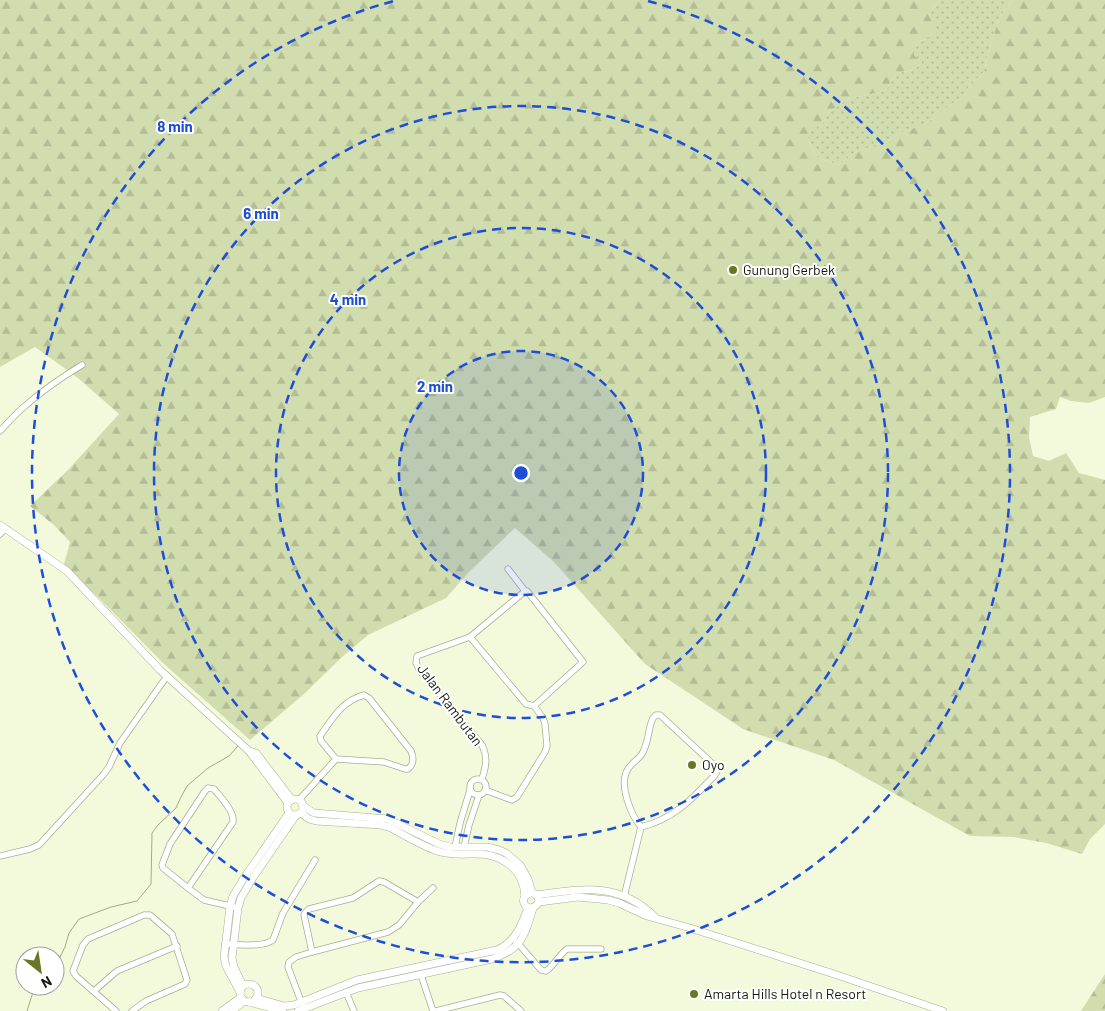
<svg xmlns="http://www.w3.org/2000/svg" width="1105" height="1011" viewBox="0 0 1105 1011" font-family="Barlow,sans-serif">
  <style>
    .grass { fill: url(#grass-dots) }
    .forest { fill: url(#forest-firs) }
    .lines { fill: none; stroke-linecap: round; stroke-linejoin: round }
    .stream { stroke: #a1ac7d; stroke-width: 1 }
    .minor-casing { stroke: #a7ae90; stroke-width: 7 }
    .tertiary-casing { stroke: #a7ae90; stroke-width: 8 }
    .minor { stroke: #fff; stroke-width: 5.5 }
    .tertiary { stroke: #fff; stroke-width: 7 }
    .ring { fill: none; stroke: #1d4ed8; stroke-width: 2.5; stroke-dasharray: 9 6 }
    .poi-dot { fill: #687724; stroke: #fff; stroke-width: 2 }
    .labels { text-anchor: middle; stroke-width: 4; stroke-linejoin: round; paint-order: stroke }
    .poi-label { font-size: 14px; fill: #15170c; stroke: #fff; text-anchor: start }
    .street-label { font-size: 14px; fill: #15170c; stroke: #fff }
    .centre { fill: #1d4ed8; stroke: #fff; stroke-width: 2.5 }
    .ring-label { font-size: 15px; text-anchor: middle; font-weight: bold; fill: #1d4ed8; stroke: #fff; stroke-width: 4; stroke-linejoin: round; paint-order: stroke }
  </style>
  <defs>
    <pattern id="grass-dots" width="8" height="8" patternUnits="userSpaceOnUse" patternTransform="scale(1.25)"><rect width="8" height="8" fill="#d1dcaf"/><path d="M2 2h.1M6 6h.1" fill="none" stroke="#b3bc95" stroke-width="1.8" stroke-linecap="round"/></pattern>
    <pattern id="forest-firs" width="22" height="20" patternUnits="userSpaceOnUse" patternTransform="scale(1.25)"><rect width="22" height="20" fill="#d1dcaf"/><path d="M5 1l3.5 6h-7zM16 11l3.5 6h-7z" fill="#b3bc95"/></pattern>
  </defs>
  <rect width="100%" height="100%" fill="#f2fadb"/>
  <polygon class="grass" points="940,0 1013,0 1000,16 989,49 984,72 969,86 964,97 950,105 937,117 922,125 898,134 886,142 855,152 839,165 816,157 808,139 807,130 822,124 830,111 848,99 885,91 897,73 913,70 922,63 914,55 914,46 934,33 934,23 929,15 933,8"/>
  <g class="forest">
    <polygon points="0,0 940,0 933,8 929,15 934,23 934,33 914,46 914,55 922,63 913,70 897,73 885,91 848,99 830,111 822,124 808,131 808,139 816,157 839,165 855,152 886,142 898,134 922,125 937,117 950,105 964,97 969,86 984,72 989,49 1000,16 1013,0 1105,0 1105,397 1089,403 1071,401 1060,397 1056,409 1030,417 1029,437 1033,456 1049,461 1066,453 1079,473 1105,480 1105,824 1090,839 1082,854 1046,843 1014,837 970,836 834,760 743,729 645,664 554,562 515,528 469,572 446,598 368,635 342,657 304,694 250,740 164,664 97,596 63,568 70,542 54,525 30,506 68,470 119,414 78,378 35,347 0,367"/>
    <polygon points="1105,974 1105,1011 1081,1011"/>
  </g>
  <g class="lines">
    <g class="stream">
      <polyline points="55,960 60,957 65,947 69,933 79,919 111,907 137,901 151,884 152,833 158,825 176,808 181,797 187,786 208,768 229,756 238,746"/>
      <polyline points="27,1011 35,986"/>
    </g>
    <g class="minor-casing">
      <g id="minor">
        <path d="M0,431C8,423 16,413 25,406C43,390 62,377 82,365"/>
        <polyline points="0,534 5,529"/>
        <polyline points="508,569 525,591"/>
        <polyline points="470,637 526,704 534,706 543,718 545,724 547,746 545,752 517,797 512,800 509,799 485,790"/>
        <path d="M364,695L369,698L411,751C414,758 414,764 408,769H405L384,762L336,759L321,741L320,736C333,718 342,701 364,695Z"/>
        <circle cx="478" cy="787" r="8"/>
        <path d="M482,779C486,766 488,758 482,745L420,671L416,663L417,656L470,637L524,592L527,591L583,662L534,706"/>
        <path d="M208,788L214,789C221,798 234,810 233,822L188,888L163,868L162,865L170,844L205,791Z"/>
        <polyline points="299,800 336,759"/>
        <polyline points="455,847 460,823 470,790"/>
        <polyline points="464,847 469,825 479,795"/>
        <polyline points="0,856 30,849 39,845 103,775 109,767 120,743 167,676"/>
        <polyline points="188,888 204,900 234,907"/>
        <path d="M624,897L641,827C631,815 618,784 628,769C632,762 640,759 643,752C649,741 648,728 653,718L656,715H660L714,765L717,771L715,775C693,798 674,819 641,827"/>
        <path d="M516,941L541,970C543,970 544,971 546,971C550,970 561,953 567,949H601"/>
        <path d="M225,944C238,944 262,948 273,940L283,913L315,860"/>
        <polyline points="312,952 304,915 305,913 309,909 353,898 379,881 384,882 418,902"/>
        <polyline points="421,975 433,1011"/>
        <polyline points="94,991 117,971 177,946"/>
        <polyline points="346,992 354,1011"/>
        <polyline points="302,1004 288,967 289,962 296,957 312,952 388,932 399,925 418,902 433,888"/>
        <polyline points="116,1011 76,976 73,971 83,945 88,939 144,915 150,915 172,934 187,980 185,984 146,1001 132,1011"/>
        <polyline points="436,1011 500,995 504,996 521,1011"/>
      </g>
    </g>
    <g class="tertiary-casing">
      <g id="tertiary">
        <polyline points="0,525 67,571 160,670 249,751 288,803"/>
        <polyline points="249,751 256,753 292,800"/>
        <circle cx="295" cy="807" r="8"/>
        <polyline points="303,806 314,813 388,819 439,844 450,847 487,847 499,850 506,853 520,865 528,879 532,893"/>
        <path d="M301,813L309,819L316,821L381,825L389,827C404,835 422,846 437,851C464,860 486,845 511,866C521,874 524,884 525,896"/>
        <path d="M536,895C582,889 619,881 655,917"/>
        <path d="M539,902C538,885 518,895 525,905C529,911 536,907 539,902L578,897L608,900L619,903L647,916L690,928L834,974L943,1011"/>
        <circle cx="249" cy="993" r="9"/>
        <polyline points="243,986 234,967 232,958 238,908 241,898 252,879 296,815"/>
        <polyline points="240,992 226,966 224,957 230,907 233,896 244,878 289,813"/>
        <path d="M256,998L284,1006L294,1005L357,980L497,950C515,942 522,925 528,907"/>
        <polyline points="249,1002 283,1011"/>
        <polyline points="222,1011 241,997"/>
        <polyline points="232,1011 244,1001"/>
        <path d="M298,1011L358,988L492,959C522,949 525,935 533,908"/>
      </g>
    </g>
    <use href="#minor" class="minor"/>
    <use href="#tertiary" class="tertiary"/>
  </g>
  <circle cx="521" cy="473" r="122" fill="#1d4ed8" fill-opacity=".12"/>
  <g class="ring">
    <circle cx="521" cy="473" r="122"/>
    <circle cx="521" cy="473" r="245"/>
    <circle cx="521" cy="473" r="367"/>
    <path d="M648 1A489 489 0 1 1 394 1"/>
  </g>
  <g class="poi-dot">
    <circle cx="733" cy="270" r="5"/>
    <circle cx="692" cy="765" r="5"/>
    <circle cx="694" cy="994" r="5"/>
  </g>
  <g class="labels">
    <g class="poi-label">
      <text x="743" y="275">Gunung Gerbek</text>
      <text x="702" y="770">Oyo</text>
      <text x="704" y="999">Amarta Hills Hotel n Resort</text>
    </g>
    <g class="street-label">
      <text transform="translate(450 705) rotate(53)" y="5">Jalan Rambutan</text>
    </g>
  </g>
  <circle cx="521" cy="473" r="8" class="centre"/>
  <g class="ring-label">
    <text x="175" y="132">8 min</text>
    <text x="261" y="219">6 min</text>
    <text x="348" y="305">4 min</text>
    <text x="435" y="392">2 min</text>
  </g>
  <g transform="translate(40 971) rotate(150)"><circle r="24" fill="#ffffff" stroke="#a1a29e"/>
  <path d="M0-4L9 19L0 12L-9 19Z" fill="#687724"/>
  <text y="-8" font-size="14" font-weight="bold" text-anchor="middle" fill="#15170c">N</text>
  </g>
</svg>
